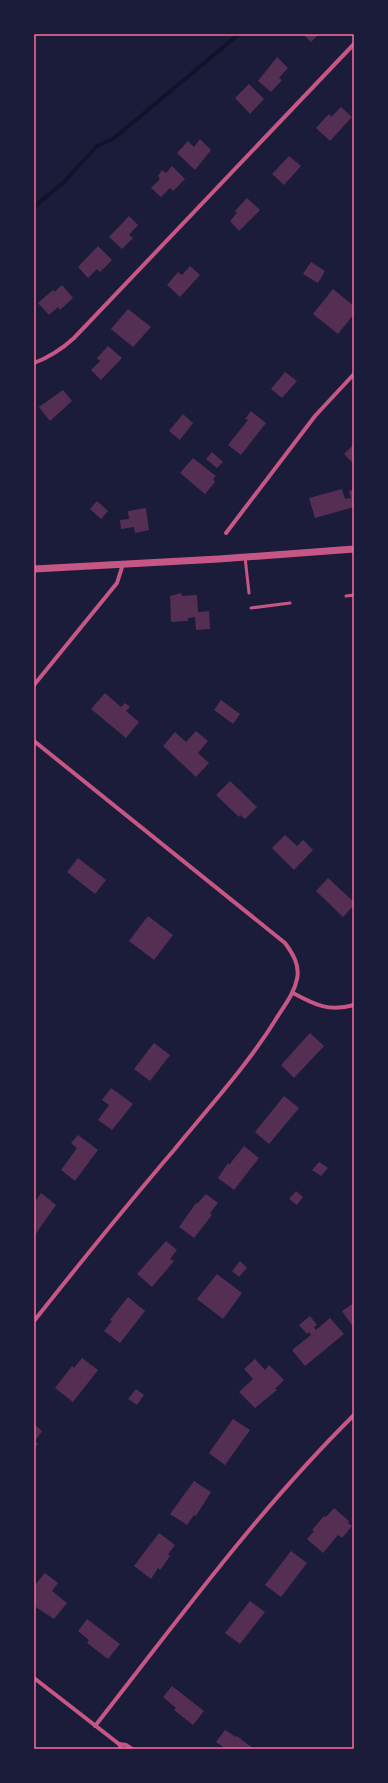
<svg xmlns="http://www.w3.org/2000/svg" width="388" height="1783" viewBox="0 0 388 1783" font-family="'Archivo Narrow',sans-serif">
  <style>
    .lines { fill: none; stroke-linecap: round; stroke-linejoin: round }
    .stream { stroke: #12122b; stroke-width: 4 }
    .building { fill: #542f53 }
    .service { stroke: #c65784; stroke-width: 3 }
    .minor { stroke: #c65784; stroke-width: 4 }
    .tertiary { stroke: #c65784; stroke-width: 7 }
    .neatline { fill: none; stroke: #ff6b9d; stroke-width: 1.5 }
  </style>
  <rect width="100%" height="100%" fill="#1b1b3a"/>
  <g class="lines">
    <polyline class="stream" points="34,207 63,183 97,146 113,139 239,34"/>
  </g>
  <g class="building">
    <polygon points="303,34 319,34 311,42"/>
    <polygon points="277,57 288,68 279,78 282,80 271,92 258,81"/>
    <polygon points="249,84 264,99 250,114 235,98"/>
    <polygon points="341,107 352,117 330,141 316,128 329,114 331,117"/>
    <polygon points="200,139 211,150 195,170 177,153 188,141 194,147"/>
    <polygon points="289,156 301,166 284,185 272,174"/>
    <polygon points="172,166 185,179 173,191 170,188 161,197 151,188 160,179 158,176 162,170 166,173"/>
    <polygon points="247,198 260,210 239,231 230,221 237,213 235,211"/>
    <polygon points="129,216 138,225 129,235 133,238 122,249 109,237"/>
    <polygon points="98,246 112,260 100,272 97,269 88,278 78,267"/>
    <polygon points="311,262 325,271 318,283 303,274"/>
    <polygon points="190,266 200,275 180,297 167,285 178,272 182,275"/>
    <polygon points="62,285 73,298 60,310 58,307 49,315 38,303 53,290 54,292"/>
    <polygon points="333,289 354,306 354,314 338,334 313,314"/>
    <polygon points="128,309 151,327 133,347 111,329"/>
    <polygon points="108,346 122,358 101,380 91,370 100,361 97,358"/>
    <polygon points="285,372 297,381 282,398 271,389"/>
    <polygon points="63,390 72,401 50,421 39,407"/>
    <polygon points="251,411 266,423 241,455 228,445 248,420 245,419"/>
    <polygon points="183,414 193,423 180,440 169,431"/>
    <polygon points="354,444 354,464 344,454"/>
    <polygon points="212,452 223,462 217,468 206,459"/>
    <polygon points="193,458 216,476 213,479 215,482 205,494 180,473"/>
    <polygon points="342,489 345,499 351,498 349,491 354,489 354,507 315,518 309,498"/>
    <polygon points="97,501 108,511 101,519 90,509"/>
    <polygon points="146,508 149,530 135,533 134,527 121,529 120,520 129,519 128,511"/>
    <polygon points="181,593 182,596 197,595 198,612 209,611 210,629 196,630 195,617 188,618 188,621 171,622 170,596"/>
    <polygon points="105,693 121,707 125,703 130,707 126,711 139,722 126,738 91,709"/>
    <polygon points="221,700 240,714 233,724 214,710"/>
    <polygon points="196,731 208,741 198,753 209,763 196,777 163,746 175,732 186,742"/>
    <polygon points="230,781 257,807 245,819 240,815 239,817 216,795"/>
    <polygon points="285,835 297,846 303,840 313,850 294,870 272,848"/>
    <polygon points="78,858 106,880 95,894 67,872"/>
    <polygon points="328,878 354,902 354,905 343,917 316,891"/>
    <polygon points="148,916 173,935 154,960 129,941"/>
    <polygon points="310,1033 324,1046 294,1078 281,1065"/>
    <polygon points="154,1043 170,1055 150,1081 134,1069"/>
    <polygon points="111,1088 133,1104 112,1130 98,1120 109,1105 102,1100"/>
    <polygon points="284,1096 299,1108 269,1144 255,1132"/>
    <polygon points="78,1135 98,1150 75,1181 61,1170 77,1148 71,1143"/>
    <polygon points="244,1146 259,1158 234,1190 218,1178 228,1163 229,1165"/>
    <polygon points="319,1162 328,1168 321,1176 312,1170"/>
    <polygon points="296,1191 303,1197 297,1205 289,1199"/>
    <polygon points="41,1193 56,1205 34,1236 34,1203"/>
    <polygon points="206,1194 218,1203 210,1213 212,1215 194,1238 179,1227 196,1203 197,1204"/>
    <polygon points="166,1241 177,1250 170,1259 174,1261 152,1287 137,1274"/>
    <polygon points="240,1261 247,1268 239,1277 232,1271"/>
    <polygon points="217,1274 242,1293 223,1319 197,1299"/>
    <polygon points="128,1297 145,1311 120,1343 104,1331 112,1321 110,1320"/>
    <polygon points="354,1303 354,1328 342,1311"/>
    <polygon points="310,1316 317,1325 314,1327 316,1330 330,1318 344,1334 305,1366 292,1350 311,1335 309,1332 307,1334 299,1325"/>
    <polygon points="82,1358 98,1370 73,1402 55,1388 72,1366 74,1368"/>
    <polygon points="255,1359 265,1370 269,1365 284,1380 275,1389 277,1390 255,1408 239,1392 253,1379 244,1369"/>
    <polygon points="136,1389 144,1395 137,1405 128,1399"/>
    <polygon points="233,1419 250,1430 225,1465 209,1453"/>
    <polygon points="34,1424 42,1431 35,1441 38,1444 34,1449"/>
    <polygon points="194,1481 211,1492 196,1516 194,1515 187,1525 170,1514"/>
    <polygon points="334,1508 349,1521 348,1523 352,1526 342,1538 338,1535 323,1553 307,1539 314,1531 312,1530 324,1516 326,1517"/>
    <polygon points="159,1533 175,1545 168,1554 170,1556 160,1570 158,1568 151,1579 134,1566"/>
    <polygon points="291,1551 307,1563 281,1597 265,1585"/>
    <polygon points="45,1573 58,1583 52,1591 67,1603 54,1619 34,1606 34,1586"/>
    <polygon points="250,1601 265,1612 240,1644 225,1633"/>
    <polygon points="87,1619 120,1644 108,1659 87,1643 89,1640 78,1631"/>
    <polygon points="172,1686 204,1711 193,1725 174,1710 176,1708 163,1697"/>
    <polygon points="225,1730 236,1737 237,1736 254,1749 226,1749 216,1742"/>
  </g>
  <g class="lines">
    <g class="service">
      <polyline points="245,557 249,593"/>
      <polyline points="346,596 354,595"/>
      <polyline points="251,608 290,603"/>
    </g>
    <g class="minor">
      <path d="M34,363C50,357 62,349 74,338L354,44"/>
      <polyline points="226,533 315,416 354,374"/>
      <polyline points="34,685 117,583 123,564"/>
      <path d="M34,741L285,943C293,954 300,965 297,979C294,994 284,1006 276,1019C247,1066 209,1107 174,1150C126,1206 80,1263 34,1321"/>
      <path d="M293,993C315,1005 329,1012 354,1005"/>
      <polyline points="34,1678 119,1744 122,1749"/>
      <path d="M95,1726C178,1620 258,1510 354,1415"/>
      <polyline points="119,1744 126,1745 132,1749"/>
    </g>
    <polyline class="tertiary" points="34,569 219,559 354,549"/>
  </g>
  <rect width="388" height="1783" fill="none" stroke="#1b1b3a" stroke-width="70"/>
  <rect x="35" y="35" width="318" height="1713" class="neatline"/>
</svg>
